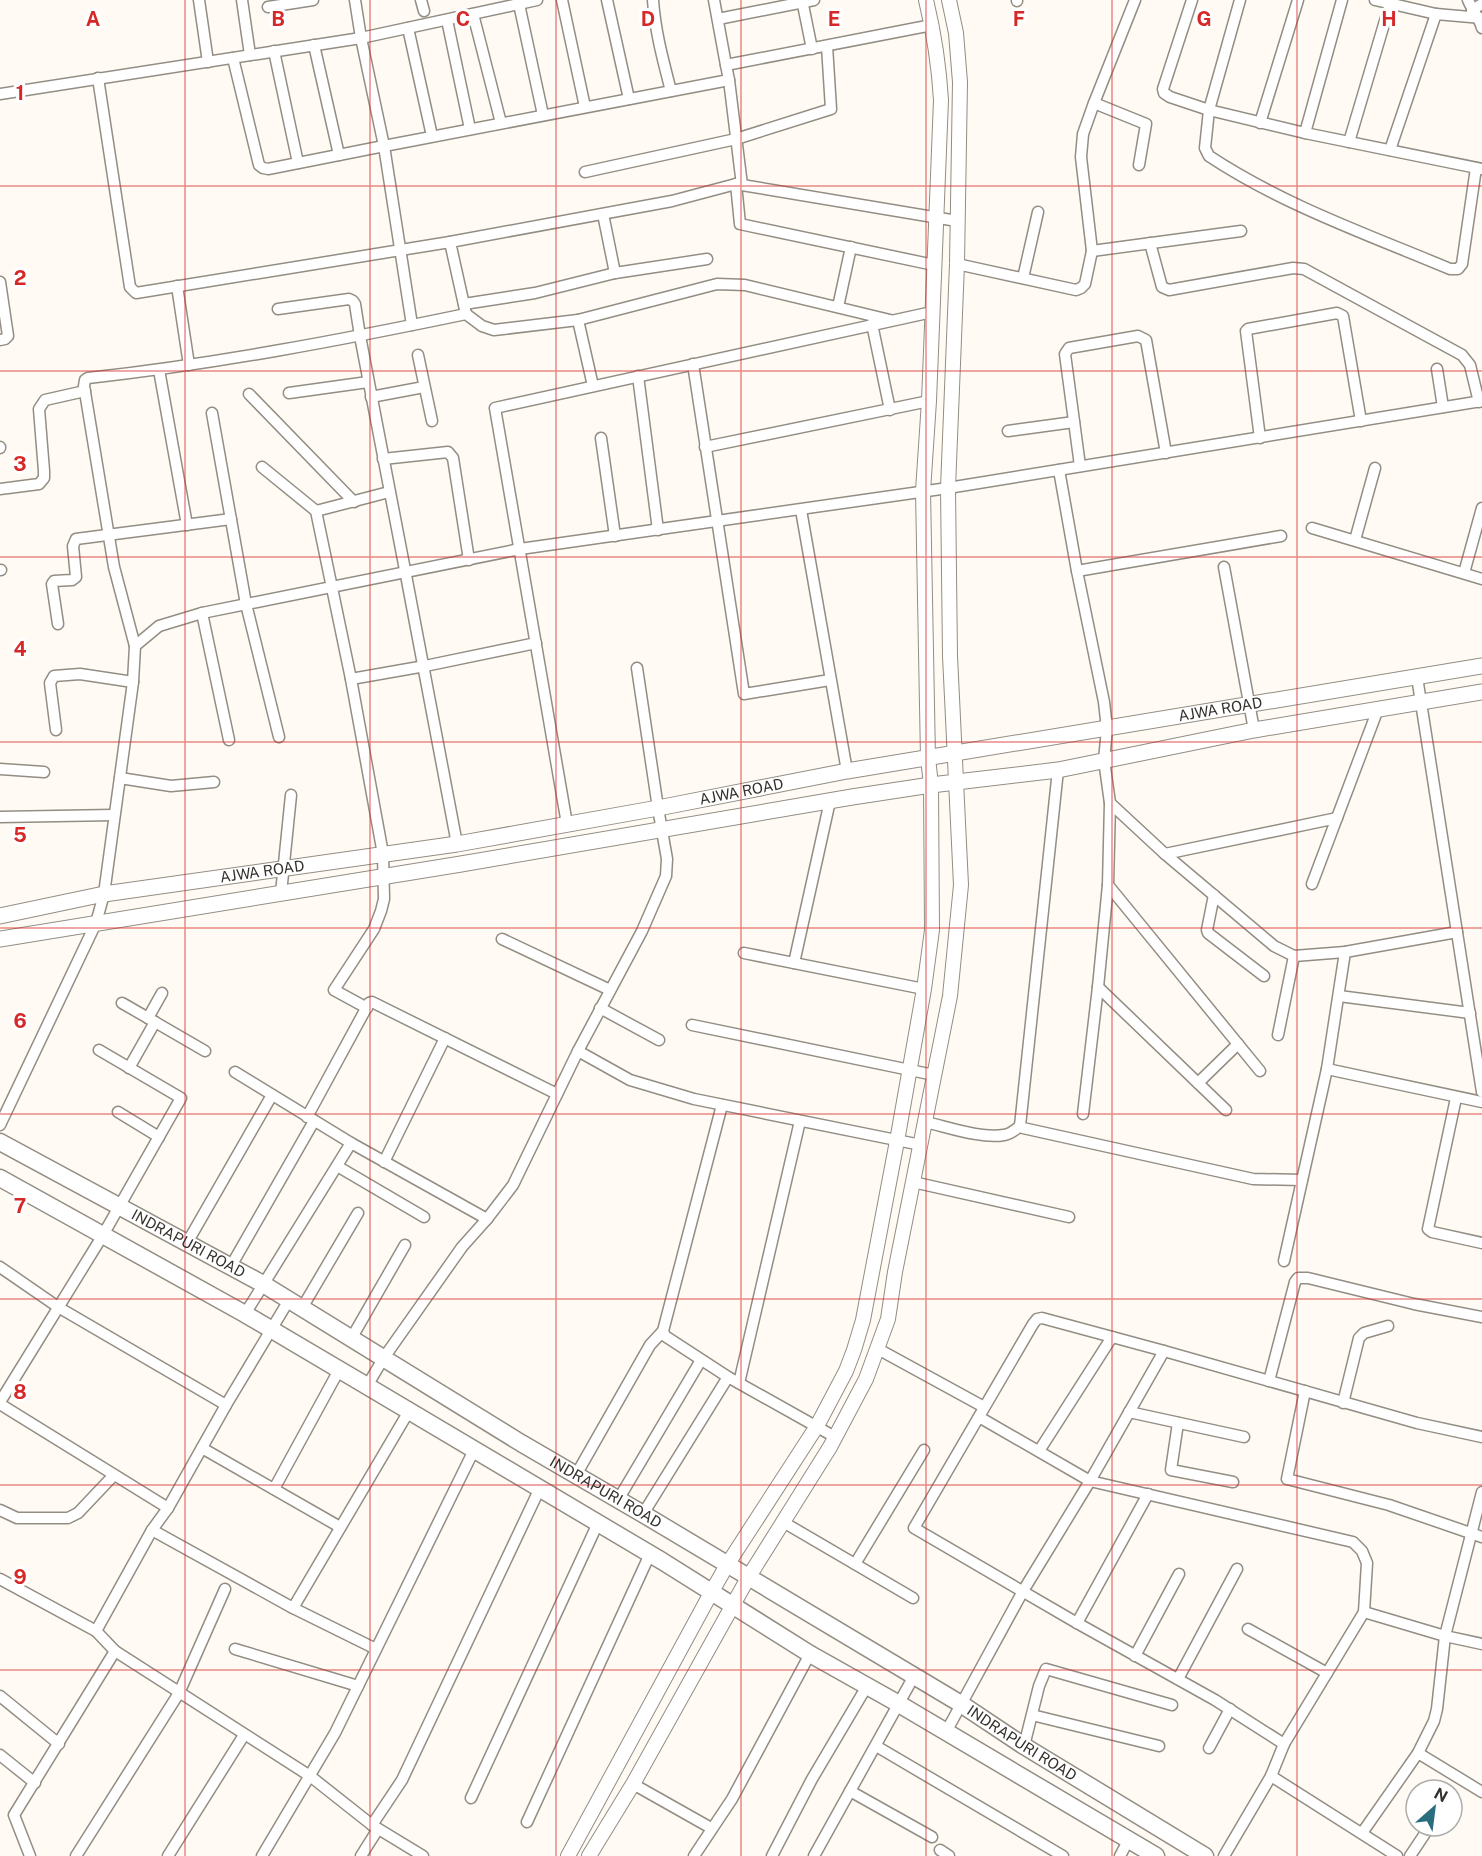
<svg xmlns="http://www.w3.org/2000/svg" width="1482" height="1856" viewBox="0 0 1482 1856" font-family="'Public Sans',sans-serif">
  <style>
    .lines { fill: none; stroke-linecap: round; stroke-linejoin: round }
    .minor-casing { stroke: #938d83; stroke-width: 13 }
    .tertiary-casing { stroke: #938d83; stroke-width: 16 }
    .secondary-casing { stroke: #938d83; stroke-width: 17 }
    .primary-casing { stroke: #938d83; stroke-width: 19 }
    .minor { stroke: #fff; stroke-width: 10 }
    .tertiary { stroke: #fff; stroke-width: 14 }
    .secondary { stroke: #fff; stroke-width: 15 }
    .primary { stroke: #fff; stroke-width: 16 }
    .grid { fill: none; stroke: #d62828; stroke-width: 1.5; stroke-opacity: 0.55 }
    .labels { text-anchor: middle; stroke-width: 6; stroke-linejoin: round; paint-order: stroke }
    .street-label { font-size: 15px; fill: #34312d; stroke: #fff }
    .grid-label { font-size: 20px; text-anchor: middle; font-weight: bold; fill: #d62828; stroke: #fff; stroke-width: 6; stroke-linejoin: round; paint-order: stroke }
  </style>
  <rect width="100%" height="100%" fill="#fffbf4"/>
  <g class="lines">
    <g class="minor-casing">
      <g id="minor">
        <polyline points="199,0 208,62"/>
        <polyline points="242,0 250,55"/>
        <polyline points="355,0 361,38 384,146 729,80 742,185"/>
        <polyline points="421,0 424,11"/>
        <polyline points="562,0 585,107"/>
        <polyline points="607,0 629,99"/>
        <path d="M653,0C655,31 663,60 671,91"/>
        <polyline points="714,0 726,65"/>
        <polyline points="802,0 812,49"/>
        <polyline points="1017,0 1017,1"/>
        <path d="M1192,0L1163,89L1164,93L1170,97L1209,110L1205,148L1209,156C1283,205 1369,235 1450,269H1458L1462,264L1476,168"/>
        <polyline points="1240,0 1209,110 1305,133 1482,169"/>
        <polyline points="1375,0 1436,14 1482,18"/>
        <path d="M1468,0C1472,10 1479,17 1482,28"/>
        <polyline points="519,4 543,115"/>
        <polyline points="268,7 313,0"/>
        <polyline points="1472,10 1482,4"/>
        <polyline points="473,14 501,123"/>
        <polyline points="718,19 814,0"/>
        <polyline points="447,20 470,129"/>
        <polyline points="408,28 432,136"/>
        <polyline points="314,45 339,155"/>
        <polyline points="274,51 298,163"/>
        <polyline points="233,58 259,165 263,168 268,169 384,146 412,325"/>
        <polyline points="98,78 130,287 136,293 450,242"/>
        <polyline points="729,80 726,65 932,25"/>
        <polyline points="0,94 361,38 537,0"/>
        <polyline points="1094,103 1146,124 1139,165"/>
        <polyline points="1260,123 1298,0"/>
        <polyline points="1305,133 1342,0"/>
        <polyline points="1349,142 1390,4"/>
        <polyline points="1390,150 1436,14"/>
        <polyline points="585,172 736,139 831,109 827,46"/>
        <polyline points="603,214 615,273"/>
        <polyline points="1150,243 1162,287 1169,290 1293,268 1304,269 1462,355 1470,365 1479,402"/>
        <polyline points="1092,251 1241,231"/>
        <polyline points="957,264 1076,290 1081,288 1085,284 1092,251 1081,157 1083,134 1094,103 1135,0"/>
        <polyline points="934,265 740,224 736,184 957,221"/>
        <polyline points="1023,278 1038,212"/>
        <polyline points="0,282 8,336 5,339 0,340"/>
        <polyline points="177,286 189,365"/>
        <polyline points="464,304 535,293 615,273 707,259"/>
        <polyline points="838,307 851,247"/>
        <path d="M278,309L349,299L353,301L355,304L360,336C392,505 426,675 457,844"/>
        <polyline points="466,314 450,242 672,201 736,184"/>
        <polyline points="578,320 593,386"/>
        <polyline points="872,324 890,410"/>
        <polyline points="418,355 432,421"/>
        <polyline points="693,364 744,694 830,680"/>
        <polyline points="1437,369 1443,407"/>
        <polyline points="159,370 187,525"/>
        <polyline points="638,376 658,530"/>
        <polyline points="289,393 368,382"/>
        <polyline points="249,394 354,502"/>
        <polyline points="371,397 424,387"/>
        <polyline points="212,413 246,604 279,737"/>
        <polyline points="1008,431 1074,422"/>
        <polyline points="601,438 615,536"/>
        <polyline points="1260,438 1246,331 1248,329 1337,313 1343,316 1361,421"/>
        <polyline points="0,447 0,448"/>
        <polyline points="705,447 929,401"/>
        <polyline points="383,459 448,452 453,458 469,560"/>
        <polyline points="1080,466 1065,354 1069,348 1138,336 1146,340 1166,453"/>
        <polyline points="262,467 316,511 351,679 383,854 384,899 381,911 374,929 334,990 367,1008"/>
        <polyline points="1059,470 1077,571 1104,702 1107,729 1104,760 1110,803 1108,885 1098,987 1083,1114"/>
        <polyline points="0,489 39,484 44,478 44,471 39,409 45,400 85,391"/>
        <polyline points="801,510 847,771"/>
        <polyline points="316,511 389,492"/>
        <polyline points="1312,528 1482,579"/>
        <polyline points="1355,540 1375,468"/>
        <polyline points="1224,567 1254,730"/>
        <polyline points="0,570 1,570"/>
        <polyline points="1077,571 1281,536"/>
        <polyline points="1464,573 1482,508"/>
        <polyline points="202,613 229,740"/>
        <polyline points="58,624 52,584 54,581 72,580 76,577 73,546 76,539 231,519"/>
        <path d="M135,646L114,567L84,386L85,380L88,378C215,364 341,340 466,314L482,326L494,330L578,320L717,284L745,285L890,320"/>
        <polyline points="1417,677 1482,1092"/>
        <polyline points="351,679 425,666 536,643"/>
        <polyline points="56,730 50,683 54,676 80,674 133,682"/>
        <polyline points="0,769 44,772"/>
        <polyline points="1058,770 1020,1126 1023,1128 1253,1179 1302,1180"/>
        <polyline points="120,778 171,786 214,782"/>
        <polyline points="1110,803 1165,854 1274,946 1294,956 1345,952 1457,932"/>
        <polyline points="0,817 114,815"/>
        <polyline points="567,824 495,408 932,312"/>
        <polyline points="1165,854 1337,818"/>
        <polyline points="1312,884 1378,709"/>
        <polyline points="1108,885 1260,1071"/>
        <polyline points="281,893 291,795"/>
        <polyline points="1214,895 1207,930 1208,933 1264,976"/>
        <polyline points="502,939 610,990"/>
        <polyline points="1345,952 1327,1069 1482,1102"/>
        <polyline points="744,953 924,989"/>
        <polyline points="794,963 830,801"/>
        <polyline points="1098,987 1226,1110"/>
        <polyline points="1339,996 1470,1013"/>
        <polyline points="122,1003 155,1022 129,1068"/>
        <polyline points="600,1008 659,1040"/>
        <polyline points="148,1018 162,993"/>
        <polyline points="155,1022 205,1051"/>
        <polyline points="692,1025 934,1075"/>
        <polyline points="1278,1035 1294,956"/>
        <polyline points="578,1051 630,1080 694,1099 921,1145"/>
        <polyline points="235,1072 351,1143 487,1219"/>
        <polyline points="1198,1083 1238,1044"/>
        <polyline points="1456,1098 1428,1229 1432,1232 1482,1243"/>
        <polyline points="722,1105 663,1331 665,1336 728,1377 835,1437"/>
        <polyline points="118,1112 159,1137"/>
        <polyline points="307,1117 369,1003 372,1002 557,1094"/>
        <path d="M925,1122C948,1127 981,1139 1004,1135C1011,1134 1015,1130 1020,1126"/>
        <polyline points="0,1125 96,923 104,894 133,682 135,646 159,626 202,613 520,549 948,488 1482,401"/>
        <polyline points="384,1162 445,1038"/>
        <polyline points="337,1166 424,1217"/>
        <polyline points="913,1182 1069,1217"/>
        <polyline points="187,1243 272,1095"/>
        <polyline points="1284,1261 1327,1069"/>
        <polyline points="231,1266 314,1121"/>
        <polyline points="0,1267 58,1307 226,1405"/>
        <polyline points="302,1308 358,1213"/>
        <polyline points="245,1314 351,1143"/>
        <polyline points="351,1339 405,1245"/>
        <polyline points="878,1349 984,1407"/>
        <polyline points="1269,1381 1295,1282 1298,1278 1308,1278 1414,1304 1482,1317"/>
        <polyline points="739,1383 800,1121"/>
        <polyline points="367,1386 383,1359 462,1247 487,1219 513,1185 578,1051 642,931 666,876 667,859 658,808 637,668"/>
        <polyline points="1305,1391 1287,1479 1389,1505 1482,1537"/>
        <polyline points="0,1402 103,1235 181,1098 99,1050"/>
        <polyline points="1343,1403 1359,1338 1364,1333 1388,1326"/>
        <polyline points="0,1404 168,1508"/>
        <polyline points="1129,1412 1244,1437"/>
        <polyline points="979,1417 1090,1481 1353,1542 1362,1551 1367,1563 1364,1612 1284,1744 1271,1776 1224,1856"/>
        <polyline points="1178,1423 1171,1470 1233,1482"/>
        <polyline points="202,1448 340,1527"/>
        <polyline points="1039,1451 1112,1337"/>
        <polyline points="576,1475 650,1345 663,1331"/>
        <polyline points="274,1489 339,1370"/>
        <polyline points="618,1500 701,1360"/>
        <polyline points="0,1510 17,1518 68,1518 78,1513 114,1475"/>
        <polyline points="643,1514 728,1377"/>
        <polyline points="783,1522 913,1598"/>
        <polyline points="152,1530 293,1608 376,1649"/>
        <polyline points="855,1564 924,1450"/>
        <polyline points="0,1579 96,1631 115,1651 310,1776 372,1825 423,1856"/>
        <polyline points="293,1608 409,1411"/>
        <polyline points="1364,1612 1445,1636 1482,1644"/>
        <polyline points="1077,1623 1148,1494"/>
        <polyline points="1248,1629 1327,1673"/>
        <polyline points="96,1631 152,1530 168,1508 226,1405 289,1300"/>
        <polyline points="235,1649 358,1686"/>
        <polyline points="1135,1656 1179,1574"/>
        <polyline points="1178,1679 1237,1569"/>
        <polyline points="0,1696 59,1744"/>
        <polyline points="1032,1715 1159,1746"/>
        <polyline points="946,1732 1023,1591 1090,1481 1164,1351"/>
        <polyline points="1284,1744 1215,1700 1077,1623 914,1528 1033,1324 1037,1319 1042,1318 1164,1351 1417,1423 1482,1437"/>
        <polyline points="876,1746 1063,1856"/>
        <polyline points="1024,1746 1039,1686 1046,1669 1172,1705"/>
        <polyline points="1209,1748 1230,1709"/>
        <polyline points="1418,1753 1482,1792"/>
        <polyline points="0,1755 35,1783"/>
        <polyline points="1271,1776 1397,1856"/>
        <polyline points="633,1784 711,1828"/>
        <polyline points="850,1791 932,1837"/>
        <polyline points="471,1798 598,1523"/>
        <polyline points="527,1822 650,1554"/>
        <polyline points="372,1825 402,1780 540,1488"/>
        <polyline points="1362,1833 1418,1753 1434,1721 1437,1709 1445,1636 1482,1492"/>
        <polyline points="940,1850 949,1856"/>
        <polyline points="30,1856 14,1815 115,1651"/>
        <polyline points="76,1856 179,1693 225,1589"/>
        <polyline points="168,1856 244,1735"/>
        <polyline points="262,1856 335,1733 474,1450"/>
        <polyline points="361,1856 378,1829"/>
        <polyline points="694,1856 732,1799 810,1654"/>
        <polyline points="772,1856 812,1779 867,1686"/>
        <polyline points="814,1856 914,1676"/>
        <polyline points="1120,1856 1129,1839"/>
        <polyline points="1410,1856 1430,1826"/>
      </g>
    </g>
    <g class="tertiary-casing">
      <g id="tertiary">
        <path d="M568,1856L711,1593L727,1565L817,1426L846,1371L854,1350L863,1320L897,1141L924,989L932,930L931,785L928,758L923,491L929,401L941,100C939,66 934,33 926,0"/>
        <polyline points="589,1856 633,1784 748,1578 830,1447 866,1379 888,1319 895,1272 950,996 961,885 950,656 948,488 957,264 960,82 956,33 949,0"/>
      </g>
    </g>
    <g class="secondary-casing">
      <g id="secondary">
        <path id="s1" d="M0,916L104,894L457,844L658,808L847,771L1482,666"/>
        <polyline points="0,939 461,864 852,797 931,785 1058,770 1254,730 1482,692"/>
      </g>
    </g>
    <g class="primary-casing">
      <g id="primary">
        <path id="s2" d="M0,1142L263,1284L521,1443L643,1514L961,1704L1024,1746L1205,1856"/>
        <polyline points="0,1178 245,1314 367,1386 662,1561 810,1654 899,1704 1156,1856"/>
      </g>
    </g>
    <use href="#minor" class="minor"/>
    <use href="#tertiary" class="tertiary"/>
    <use href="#secondary" class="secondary"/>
    <use href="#primary" class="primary"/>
  </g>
  <path class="grid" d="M185,0V1856M370,0V1856M556,0V1856M741,0V1856M926,0V1856M1112,0V1856M1297,0V1856M0,186H1482M0,371H1482M0,557H1482M0,742H1482M0,928H1482M0,1114H1482M0,1299H1482M0,1485H1482M0,1670H1482"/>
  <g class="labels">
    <g class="street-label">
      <text dy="5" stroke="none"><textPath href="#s1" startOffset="1238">AJWA ROAD</textPath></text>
      <text dy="5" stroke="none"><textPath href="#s1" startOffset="752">AJWA ROAD</textPath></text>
      <text dy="5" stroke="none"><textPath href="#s1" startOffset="266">AJWA ROAD</textPath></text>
      <text dy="5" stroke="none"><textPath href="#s2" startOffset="214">INDRAPURI ROAD</textPath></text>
      <text dy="5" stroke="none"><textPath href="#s2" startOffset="700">INDRAPURI ROAD</textPath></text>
      <text dy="5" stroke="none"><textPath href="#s2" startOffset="1186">INDRAPURI ROAD</textPath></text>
    </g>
  </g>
  <g class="grid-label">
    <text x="93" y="26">A</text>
    <text x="278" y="26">B</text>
    <text x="463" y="26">C</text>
    <text x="648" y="26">D</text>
    <text x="834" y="26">E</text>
    <text x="1019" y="26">F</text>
    <text x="1204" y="26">G</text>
    <text x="1389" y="26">H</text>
    <text x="20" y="100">1</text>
    <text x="20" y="285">2</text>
    <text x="20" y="471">3</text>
    <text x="20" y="656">4</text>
    <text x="20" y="842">5</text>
    <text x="20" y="1028">6</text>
    <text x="20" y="1213">7</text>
    <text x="20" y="1399">8</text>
    <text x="20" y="1584">9</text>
  </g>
  <g transform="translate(1434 1808) rotate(28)"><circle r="28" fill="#ffffff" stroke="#aeadab" stroke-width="1.5"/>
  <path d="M0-4.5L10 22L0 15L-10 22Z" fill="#2a6d7f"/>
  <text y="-9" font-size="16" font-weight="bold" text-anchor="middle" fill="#34312d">N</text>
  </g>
</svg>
